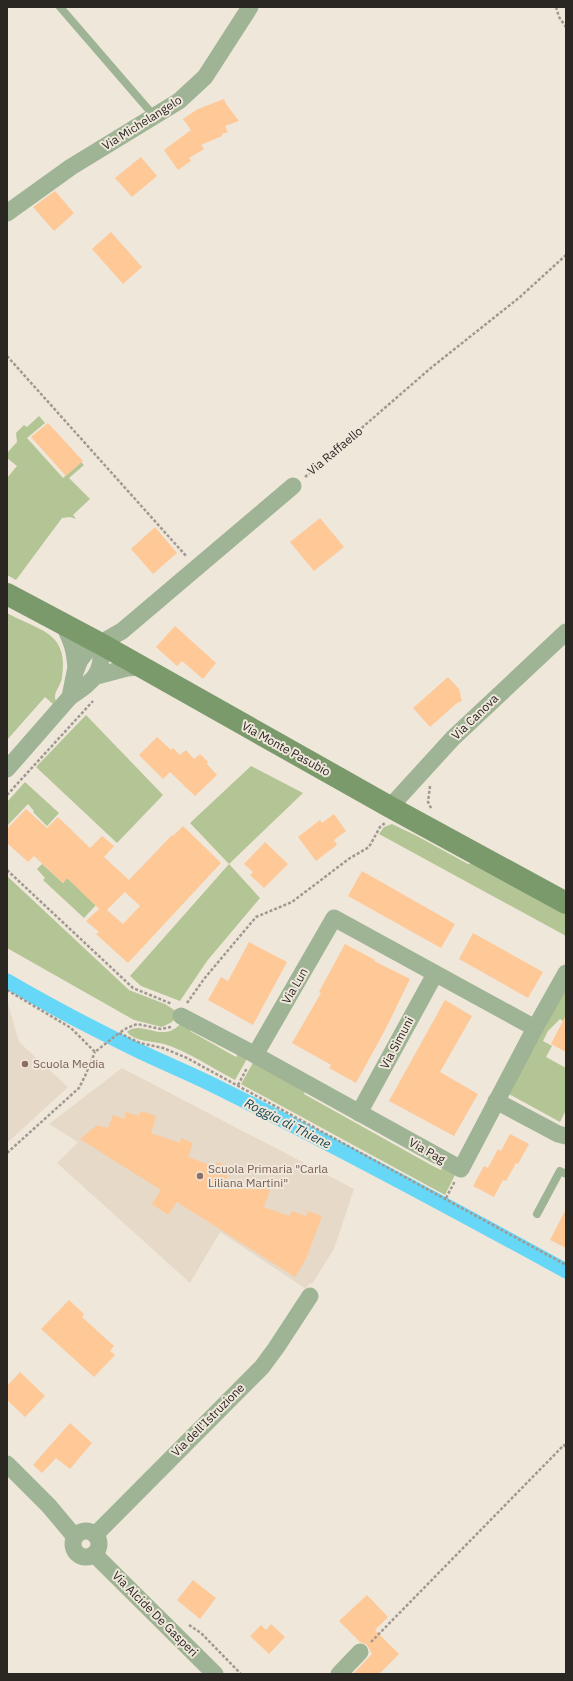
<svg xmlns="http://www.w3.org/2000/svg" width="573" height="1681" viewBox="0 0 573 1681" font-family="'IBM Plex Sans',sans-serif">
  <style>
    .built { fill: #e7d9c8 }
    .green { fill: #b4c595 }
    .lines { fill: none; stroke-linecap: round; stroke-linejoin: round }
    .canal { stroke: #67d7f7; stroke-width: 15 }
    .building { fill: #fec897; fill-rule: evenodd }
    .path { stroke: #a09991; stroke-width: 2.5; stroke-dasharray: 3 2; stroke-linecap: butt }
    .service { stroke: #9fb495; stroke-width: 8 }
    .minor { stroke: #9fb495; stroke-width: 17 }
    .secondary { stroke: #7b9a6b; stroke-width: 22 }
    .education-dot { fill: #8d6e63; stroke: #f0e7db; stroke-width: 1.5 }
    .labels { text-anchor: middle; stroke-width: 4; stroke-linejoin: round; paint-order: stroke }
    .street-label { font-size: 12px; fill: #2a2723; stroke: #f0e7db }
    .education-label { font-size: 12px; fill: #785e54; stroke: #f0e7db; text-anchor: start }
    .water-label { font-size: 13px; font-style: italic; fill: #144653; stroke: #f0e7db }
  </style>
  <rect width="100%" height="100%" fill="#f0e7db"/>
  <g class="built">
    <polygon points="7,1000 19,1042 68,1087 7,1143"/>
    <polygon points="122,1068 354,1189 334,1249 312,1284 310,1283 306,1289 220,1232 190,1283 57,1163 78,1142 49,1124"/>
  </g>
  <g class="green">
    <polygon points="39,416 45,423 27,438 63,478 81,462 84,465 69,478 90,499 73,515 76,519 70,517 62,518 16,580 7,575 7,478 17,466 7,458 7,453 17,442 16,433 24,425 27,427"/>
    <path d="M7,613C37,630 70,631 62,678C61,686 52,693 56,701L53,704L45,697L7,740Z"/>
    <polygon points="86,715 163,795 117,843 36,767"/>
    <polygon points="251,766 303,793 229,864 260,898 207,961 180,1001 141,986 130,976 229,864 190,823"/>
    <polygon points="25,782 59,813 47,826 33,812 34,811 28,804 7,826 7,802"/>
    <polygon points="392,824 417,836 468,864 473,863 566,909 566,936 379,834 384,827"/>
    <polygon points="42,864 63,883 67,878 96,905 84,918 43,880 45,878 37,869"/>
    <polygon points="7,876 129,990 165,1004 179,1013 172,1022 162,1027 134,1020 7,948"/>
    <polygon points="566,987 566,1018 563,1021 560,1019 548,1031 543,1041 552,1046 546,1057 566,1068 566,1110 560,1122 507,1093"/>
    <path d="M180,1024L193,1027L190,1031L236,1057L239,1052L248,1057L235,1080C212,1068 189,1052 164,1044C153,1041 135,1042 127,1032C142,1019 162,1044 180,1024Z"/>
    <polygon points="254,1061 306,1089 304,1094 431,1165 441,1170 443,1165 456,1173 445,1195 241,1084"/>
  </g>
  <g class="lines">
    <path class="canal" d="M7,981C48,1005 90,1027 133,1048C163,1063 195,1075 225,1091C340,1148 453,1209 566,1271"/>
  </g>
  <g class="building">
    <polygon points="224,99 226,104 239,121 225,126 228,132 222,134 222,136 201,145 204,149 189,158 191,161 178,170 164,150 191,130 183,119 198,109"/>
    <polygon points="141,157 157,176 132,197 115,178"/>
    <polygon points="55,191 74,213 54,231 33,207"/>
    <polygon points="111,232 142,267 123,284 92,249"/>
    <polygon points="48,423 83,461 66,476 31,437"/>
    <polygon points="320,518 344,547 314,571 290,542"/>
    <polygon points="155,527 177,553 153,574 131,549"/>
    <polygon points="175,626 216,663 203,679 182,661 177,666 156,647"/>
    <polygon points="448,677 459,689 462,701 457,703 430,727 413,708"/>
    <polygon points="157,737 171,750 173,748 180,755 186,750 194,759 200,754 208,762 207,764 217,775 195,796 170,772 163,779 139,755"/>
    <path d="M26,809L47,828L58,817L90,848L102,836L114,846L104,857L129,880L172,835L173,836L183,826L221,863L128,963L96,934L99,932L86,921L99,909L67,878L63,883L34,856L28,862L7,843V829ZM125,892L140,906L123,924L107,910Z"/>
    <polygon points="334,814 346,831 334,840 337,845 316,861 298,837 320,820 322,823"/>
    <polygon points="265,842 288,864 264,888 250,875 253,872 244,864"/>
    <polygon points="362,871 455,924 441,948 348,896"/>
    <polygon points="473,933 543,972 528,998 459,959"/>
    <polygon points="249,942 287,962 253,1025 208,1000 221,977 228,981"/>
    <polygon points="345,944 375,960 374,961 410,979 385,1030 356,1083 329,1068 331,1065 292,1043 321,993 319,992"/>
    <polygon points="445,1000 472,1016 440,1072 478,1094 454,1136 389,1101"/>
    <polygon points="566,1015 566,1052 551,1044"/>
    <polygon points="141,1111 156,1116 151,1133 180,1143 181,1138 193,1143 188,1157 215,1167 217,1162 231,1167 226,1180 252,1190 254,1184 270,1190 264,1207 289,1216 292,1211 306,1216 308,1211 322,1216 306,1259 295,1277 177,1202 168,1215 152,1204 161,1190 80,1139 97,1125 108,1128 113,1115 124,1119 126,1112 139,1116"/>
    <polygon points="510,1134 529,1144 518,1164 516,1163 506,1181 503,1180 494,1197 473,1186 484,1166 488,1168 498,1149 501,1151"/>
    <polygon points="566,1209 566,1248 550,1240"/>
    <polygon points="69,1300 84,1314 82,1317 114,1346 110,1351 115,1355 94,1377 41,1329"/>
    <polygon points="20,1372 45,1396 25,1417 7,1400 7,1386"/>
    <polygon points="70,1423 92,1443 70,1469 56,1458 42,1473 33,1465"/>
    <polygon points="193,1580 216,1598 200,1619 177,1600"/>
    <polygon points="367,1595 388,1617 375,1630 399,1654 379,1674 353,1674 372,1654 367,1645 360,1642 339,1621"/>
    <polygon points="271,1624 285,1637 269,1654 250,1636 261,1625 266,1630"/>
  </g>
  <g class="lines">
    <g class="path">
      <polyline points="556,7 559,17 566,27"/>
      <polyline points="7,356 187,557"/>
      <polyline points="305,477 432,367 520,297 566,255"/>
      <polyline points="430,786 428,802 432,810"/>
      <polyline points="7,795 93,701"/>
      <polyline points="7,870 133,988 172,1004"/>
      <polyline points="7,990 71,1028 95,1052 119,1033"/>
      <polyline points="187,1003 204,979 256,917 292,902 350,858 369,847 380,827 385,823"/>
      <polyline points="171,1027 161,1029 137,1024 127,1028 119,1033 140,1043 163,1048 187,1058 566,1265"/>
      <polyline points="238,1085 247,1068"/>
      <polyline points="7,1153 79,1088 85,1076 95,1052"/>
      <polyline points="446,1198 455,1181"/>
      <polyline points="189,1625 201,1633 241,1674"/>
      <polyline points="371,1642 564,1445 566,1447"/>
    </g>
    <g class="service">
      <polyline points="60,7 155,117"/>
      <polyline points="537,1214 560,1171 566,1174"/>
    </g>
    <g class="minor">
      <polyline points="7,213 71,167 179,101 205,77 250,7"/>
      <path d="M63,624C72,641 75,651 76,670"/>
      <path d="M101,644C104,674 93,681 70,697L75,672L80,660L87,651L122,631L293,486"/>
      <polyline points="97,676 127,668 141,667"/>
      <polyline points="7,769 70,697"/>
      <polyline points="390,807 453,738 566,632"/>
      <polyline points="181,1016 250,1052 255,1055 461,1169 535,1028 334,918 255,1055"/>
      <polyline points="535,1028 566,973"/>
      <polyline points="496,1101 558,1134 566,1136"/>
      <polyline points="359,1113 435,974"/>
      <polyline points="7,1464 49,1506 75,1537"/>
      <circle cx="86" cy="1544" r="13"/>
      <polyline points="95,1535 262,1367 276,1348 310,1296"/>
      <polyline points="94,1554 215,1674"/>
      <polyline points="339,1674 360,1652"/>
    </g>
    <polyline class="secondary" points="7,594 101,644 390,807 566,903"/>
  </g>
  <g class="education-dot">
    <circle cx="25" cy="1064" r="4"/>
    <circle cx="200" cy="1176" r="4"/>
  </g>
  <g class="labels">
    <g class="street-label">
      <text transform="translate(142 123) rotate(-32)" y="4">Via Michelangelo</text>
      <text transform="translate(335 451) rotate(-40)" y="4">Via Raffaello</text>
      <text transform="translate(475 717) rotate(-44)" y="4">Via Canova</text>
      <text transform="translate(286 749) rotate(29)" y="4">Via Monte Pasubio</text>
      <text transform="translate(295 986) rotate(-60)" y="4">Via Lun</text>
      <text transform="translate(397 1043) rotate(-62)" y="4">Via Simuni</text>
      <text transform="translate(427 1151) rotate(29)" y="4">Via Pag</text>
      <text transform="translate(208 1420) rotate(-45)" y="4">Via dell'Istruzione</text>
      <text transform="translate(155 1614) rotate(45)" y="4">Via Alcide De Gasperi</text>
    </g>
    <g class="education-label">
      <text x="33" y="1068">Scuola Media</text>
      <text x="208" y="1173">Scuola Primaria "Carla<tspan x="208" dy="14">Liliana Martini"</tspan></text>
    </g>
    <g class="water-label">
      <text transform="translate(288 1123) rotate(27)" y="5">Roggia di Thiene</text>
    </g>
  </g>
  <rect width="573" height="1681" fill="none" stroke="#2a2723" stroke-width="16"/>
</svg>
